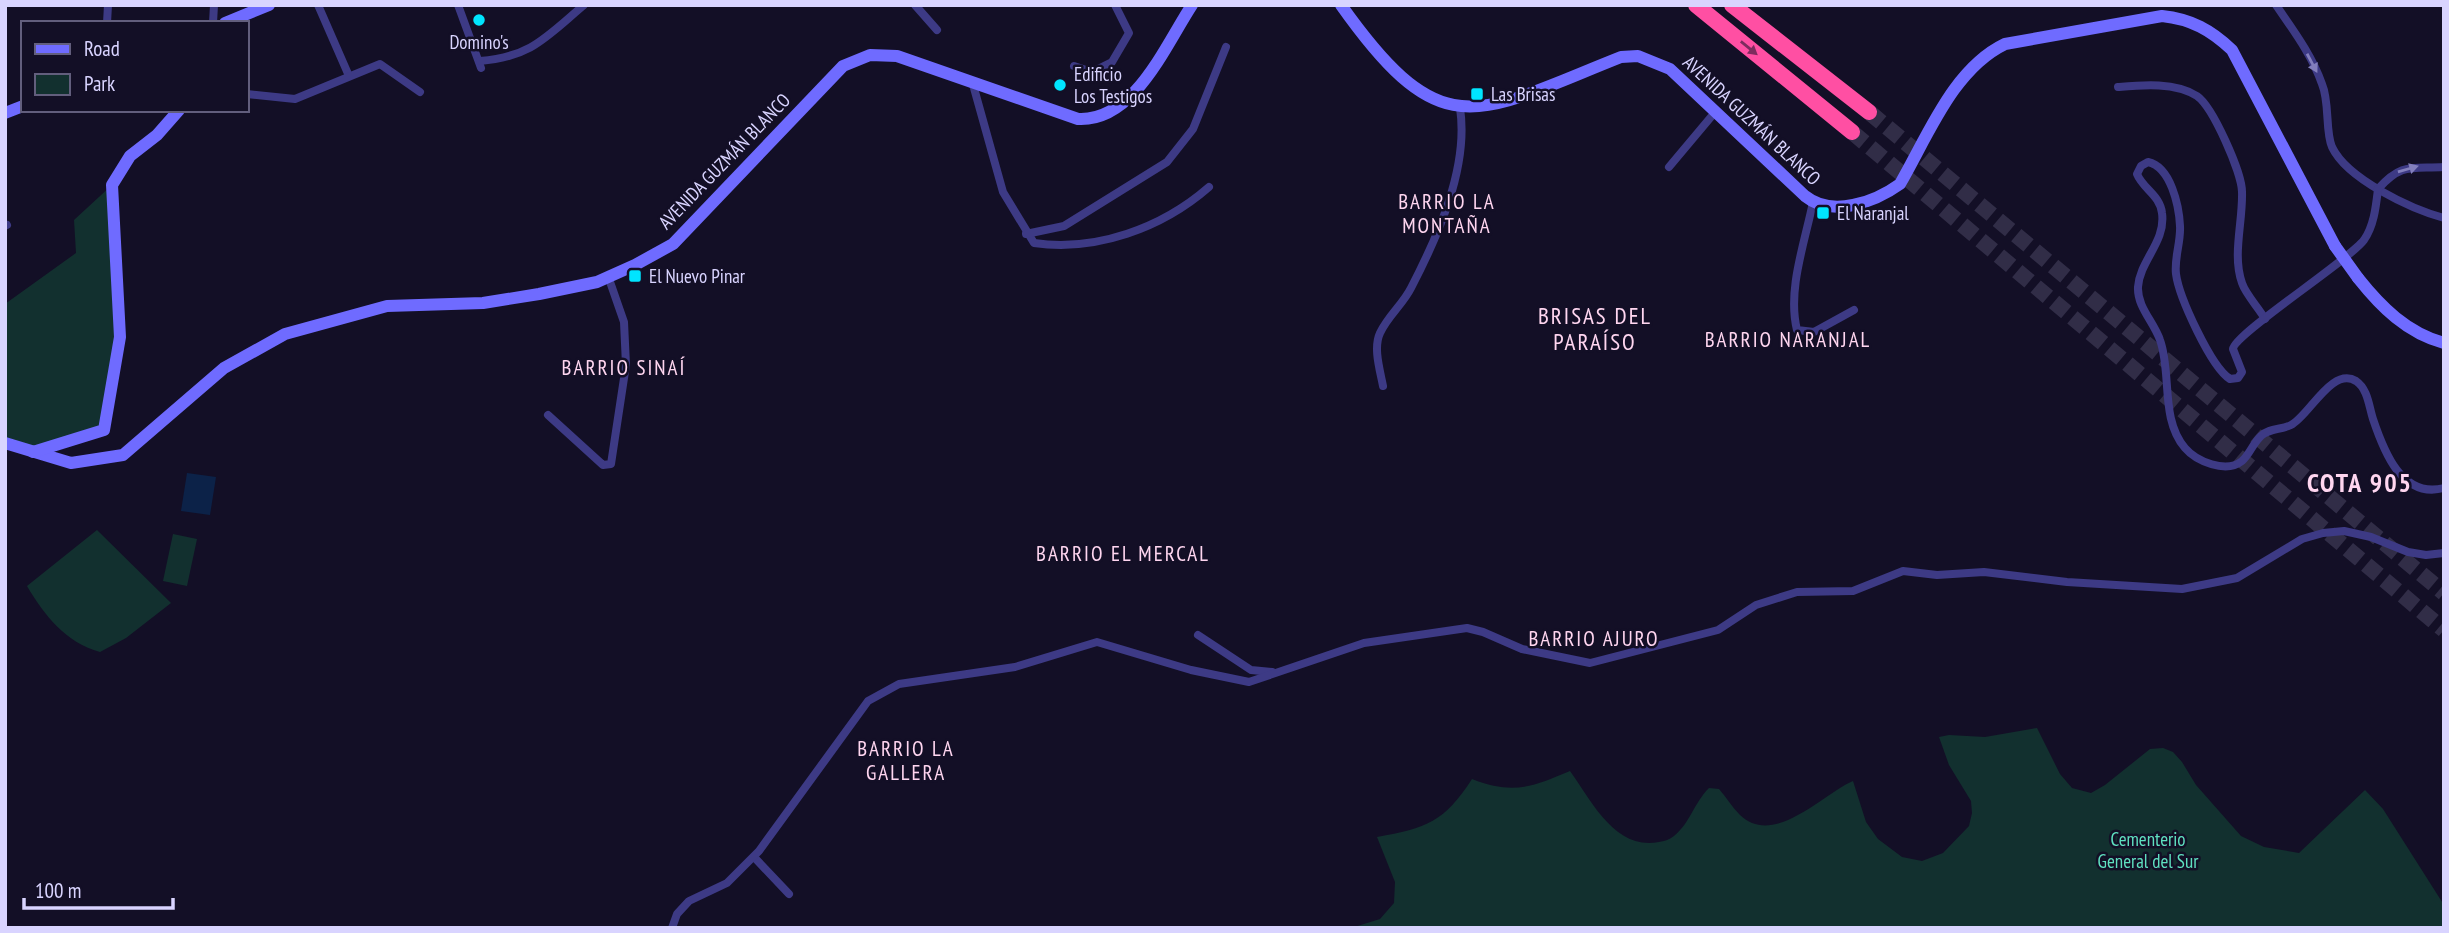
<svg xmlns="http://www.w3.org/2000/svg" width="2449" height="933" viewBox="0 0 2449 933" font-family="'PT Sans Narrow',sans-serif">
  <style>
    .green { fill: #12302f }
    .water { fill: #0c2248 }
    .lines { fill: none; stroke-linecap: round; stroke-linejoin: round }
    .highway-tunnel { stroke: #312d47; stroke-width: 16; stroke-dasharray: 16 8; stroke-linecap: butt }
    .street { stroke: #3d3a85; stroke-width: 8 }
    .secondary { stroke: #6f6bff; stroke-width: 12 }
    .highway { stroke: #ff4fa3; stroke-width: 16 }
    .secondary-bridge { stroke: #6f6bff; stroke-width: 12 }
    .oneway { fill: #7d2c5e }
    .oneway2 { fill: #837fbc }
    .poi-dot { fill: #00e5ff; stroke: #130f26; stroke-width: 2.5 }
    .labels { text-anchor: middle; stroke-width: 5; stroke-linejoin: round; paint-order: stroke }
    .poi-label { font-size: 19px; fill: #d9d4ff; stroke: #130f26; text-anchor: start }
    .street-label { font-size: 19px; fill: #d9d4ff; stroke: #130f26 }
    .park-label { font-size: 19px; fill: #5fe0c0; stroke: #130f26 }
    .neighbourhood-label { font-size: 21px; letter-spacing: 2px; fill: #ffd6f0; stroke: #130f26 }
    .quarter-label { font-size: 23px; letter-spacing: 2px; fill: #ffd6f0; stroke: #130f26 }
    .district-label { font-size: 26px; font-weight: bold; letter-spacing: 2px; fill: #ffd6f0; stroke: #130f26 }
  </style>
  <rect width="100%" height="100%" fill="#130f26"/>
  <g class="green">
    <polygon points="112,185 120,337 104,430 32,452 5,443 5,304 76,253 74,220"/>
    <path d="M97,530L171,603L126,638L100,652C66,643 44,615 27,586Z"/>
    <polygon points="173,534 197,539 187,586 163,581"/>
    <path d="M2037,728L2060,774L2072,788L2091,793L2105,785L2150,749L2163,748L2173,752L2182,762L2196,785L2241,836L2264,847L2299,853L2365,790L2383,809L2444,905V928H1351L1380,919L1394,903L1395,882L1377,837C1427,828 1444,822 1472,779C1513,795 1532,787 1570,771C1591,800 1615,851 1659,842C1664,841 1669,840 1674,836C1690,823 1694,803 1709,788L1719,789C1726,797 1732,807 1740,815C1774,848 1824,793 1853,781L1866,822L1878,839L1902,857L1922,861L1943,853L1969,826L1972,813L1971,801L1949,765L1939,737L1949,735L1985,737Z"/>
  </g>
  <polygon class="water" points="187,473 216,477 210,515 181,511"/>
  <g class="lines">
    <g class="highway-tunnel">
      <polyline points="1869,112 2444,593"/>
      <polyline points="1852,132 2444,630"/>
    </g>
    <g class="street">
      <polyline points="318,5 349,76"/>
      <polyline points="458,5 481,68"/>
      <polyline points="915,5 937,30"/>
      <path d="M2276,5C2293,30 2312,55 2322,84C2330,103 2325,131 2332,147C2347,179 2411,209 2444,218"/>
      <polyline points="107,23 108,5"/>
      <polyline points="213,23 214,5"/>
      <path d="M480,61C531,57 546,37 584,5"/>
      <polyline points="1074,66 1092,72 1112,62 1129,33 1115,5"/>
      <path d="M972,81L1003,192L1034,243C1096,252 1162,228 1209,187"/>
      <path d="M2118,87C2142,85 2175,82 2197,96C2213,107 2242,173 2242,192C2243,222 2232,255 2242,283C2246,295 2259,308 2265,319"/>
      <polyline points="247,94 295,99 380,64 420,92"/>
      <polyline points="1669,167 1716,111"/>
      <path d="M2378,189C2376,206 2374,226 2364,240C2347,262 2234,334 2233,349L2242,372L2238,378L2230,379C2211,367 2179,297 2176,274C2174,258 2181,242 2180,226C2179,206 2171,167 2148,162L2141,166L2137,174C2143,189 2160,195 2162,213C2166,242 2140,260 2138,287C2137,307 2154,322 2160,340C2172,373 2160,419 2185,448C2196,461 2226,474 2242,461C2250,454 2253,443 2261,436C2269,428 2281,430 2291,425C2309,416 2332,366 2356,381C2368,389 2369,407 2373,419C2384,452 2402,499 2444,488"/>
      <path d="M2378,189C2402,162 2412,169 2444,167"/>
      <path d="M1813,202C1805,242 1787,290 1797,330L1814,332L1854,310"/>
      <polyline points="5,226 7,225"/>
      <polyline points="1026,234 1064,226 1167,162 1193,129 1226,47"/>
      <path d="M1383,386C1380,370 1373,348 1380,333C1388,316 1403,304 1411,288C1438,236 1469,167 1460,108"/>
      <polyline points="548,415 603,465 611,464 626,365 624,322 608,276"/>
      <polyline points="1198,635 1251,670 1272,672"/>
      <polyline points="754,857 789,894"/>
      <polyline points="672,928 677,914 689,901 727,883 759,851 868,701 899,684 1015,667 1097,642 1191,670 1249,682 1364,643 1467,628 1483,632 1522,649 1590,663 1718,630 1756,605 1797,592 1853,591 1903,571 1937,575 1984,572 2067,582 2182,589 2237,578 2302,539 2323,533 2344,531 2371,537 2408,552 2426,555 2444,553"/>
    </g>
    <g class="secondary">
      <path d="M1341,5C1443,149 1477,114 1621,57L1638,56L1670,69L1805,196C1832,218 1875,202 1900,184C1928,136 1953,69 2005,44L2162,16C2191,19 2211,30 2232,50L2335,246"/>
      <polyline points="225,23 269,5"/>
      <polyline points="5,113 23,106"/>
      <path d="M2358,278C2381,307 2407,333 2444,343"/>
      <path d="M5,443L71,463L123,455L224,368L285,334L387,306L483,303L539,294L597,282L635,265L673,244L843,66L870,55L897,56L1078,119C1134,122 1165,46 1192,5"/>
      <polyline points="33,452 104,430 120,337 112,185 130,156 157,135 179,110"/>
    </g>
    <g class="highway">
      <polyline points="1696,5 1852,132"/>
      <polyline points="1732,5 1869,112"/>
    </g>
    <polyline class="secondary-bridge" points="2335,246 2358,278"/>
  </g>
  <defs><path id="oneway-solid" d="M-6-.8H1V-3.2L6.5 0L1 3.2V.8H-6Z" transform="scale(1.75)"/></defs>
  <use class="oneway" href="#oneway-solid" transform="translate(1749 48) rotate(39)"/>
  <g class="oneway2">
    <use href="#oneway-solid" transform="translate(2312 63) rotate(62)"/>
    <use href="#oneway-solid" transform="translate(2408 169) rotate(-16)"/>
  </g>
  <g class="poi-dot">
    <circle cx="479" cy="20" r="7"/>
    <circle cx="1060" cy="85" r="7"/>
    <rect x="1470" y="87" width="14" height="14" rx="3.5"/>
    <rect x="1816" y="206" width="14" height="14" rx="3.5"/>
    <rect x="628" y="269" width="14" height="14" rx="3.5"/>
  </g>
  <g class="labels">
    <g class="poi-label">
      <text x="479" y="49" text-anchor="middle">Domino's</text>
      <text x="1074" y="81">Edificio<tspan x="1074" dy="22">Los Testigos</tspan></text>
      <text x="1491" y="101">Las Brisas</text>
      <text x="1837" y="220">El Naranjal</text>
      <text x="649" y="283">El Nuevo Pinar</text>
    </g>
    <g class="street-label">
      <text transform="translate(1752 120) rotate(43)" y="7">AVENIDA GUZMÁN BLANCO</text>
      <text transform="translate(724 161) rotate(-46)" y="7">AVENIDA GUZMÁN BLANCO</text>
    </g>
    <g class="park-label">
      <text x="2148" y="846">Cementerio<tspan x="2148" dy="22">General del Sur</tspan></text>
    </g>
    <g class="neighbourhood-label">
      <text x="1447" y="209">BARRIO LA<tspan x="1447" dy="24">MONTAÑA</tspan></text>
      <text x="1788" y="347">BARRIO NARANJAL</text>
      <text x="624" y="375">BARRIO SINAÍ</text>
      <text x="1123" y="561">BARRIO EL MERCAL</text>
      <text x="1594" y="646">BARRIO AJURO</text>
      <text x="906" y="756">BARRIO LA<tspan x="906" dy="24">GALLERA</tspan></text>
    </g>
    <g class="quarter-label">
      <text x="1595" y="324">BRISAS DEL<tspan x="1595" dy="26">PARAÍSO</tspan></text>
    </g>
    <g class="district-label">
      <text x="2360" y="492">COTA 905</text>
    </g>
  </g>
  <rect width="2449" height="933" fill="none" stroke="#d9d4ff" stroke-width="14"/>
  <rect x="21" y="21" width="228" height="91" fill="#130f26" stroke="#625e7d" stroke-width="2"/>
  <rect x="35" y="44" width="35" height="10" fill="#6f6bff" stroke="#625e7d" stroke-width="2"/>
  <text x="84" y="56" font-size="21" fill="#d9d4ff">Road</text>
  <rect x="35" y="74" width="35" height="21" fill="#12302f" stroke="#625e7d" stroke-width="2"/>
  <text x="84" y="91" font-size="21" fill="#d9d4ff">Park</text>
  <path d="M24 898v10h149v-10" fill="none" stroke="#d9d4ff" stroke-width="3.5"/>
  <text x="35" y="898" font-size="21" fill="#d9d4ff" stroke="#130f26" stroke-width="5" paint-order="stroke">100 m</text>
</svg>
